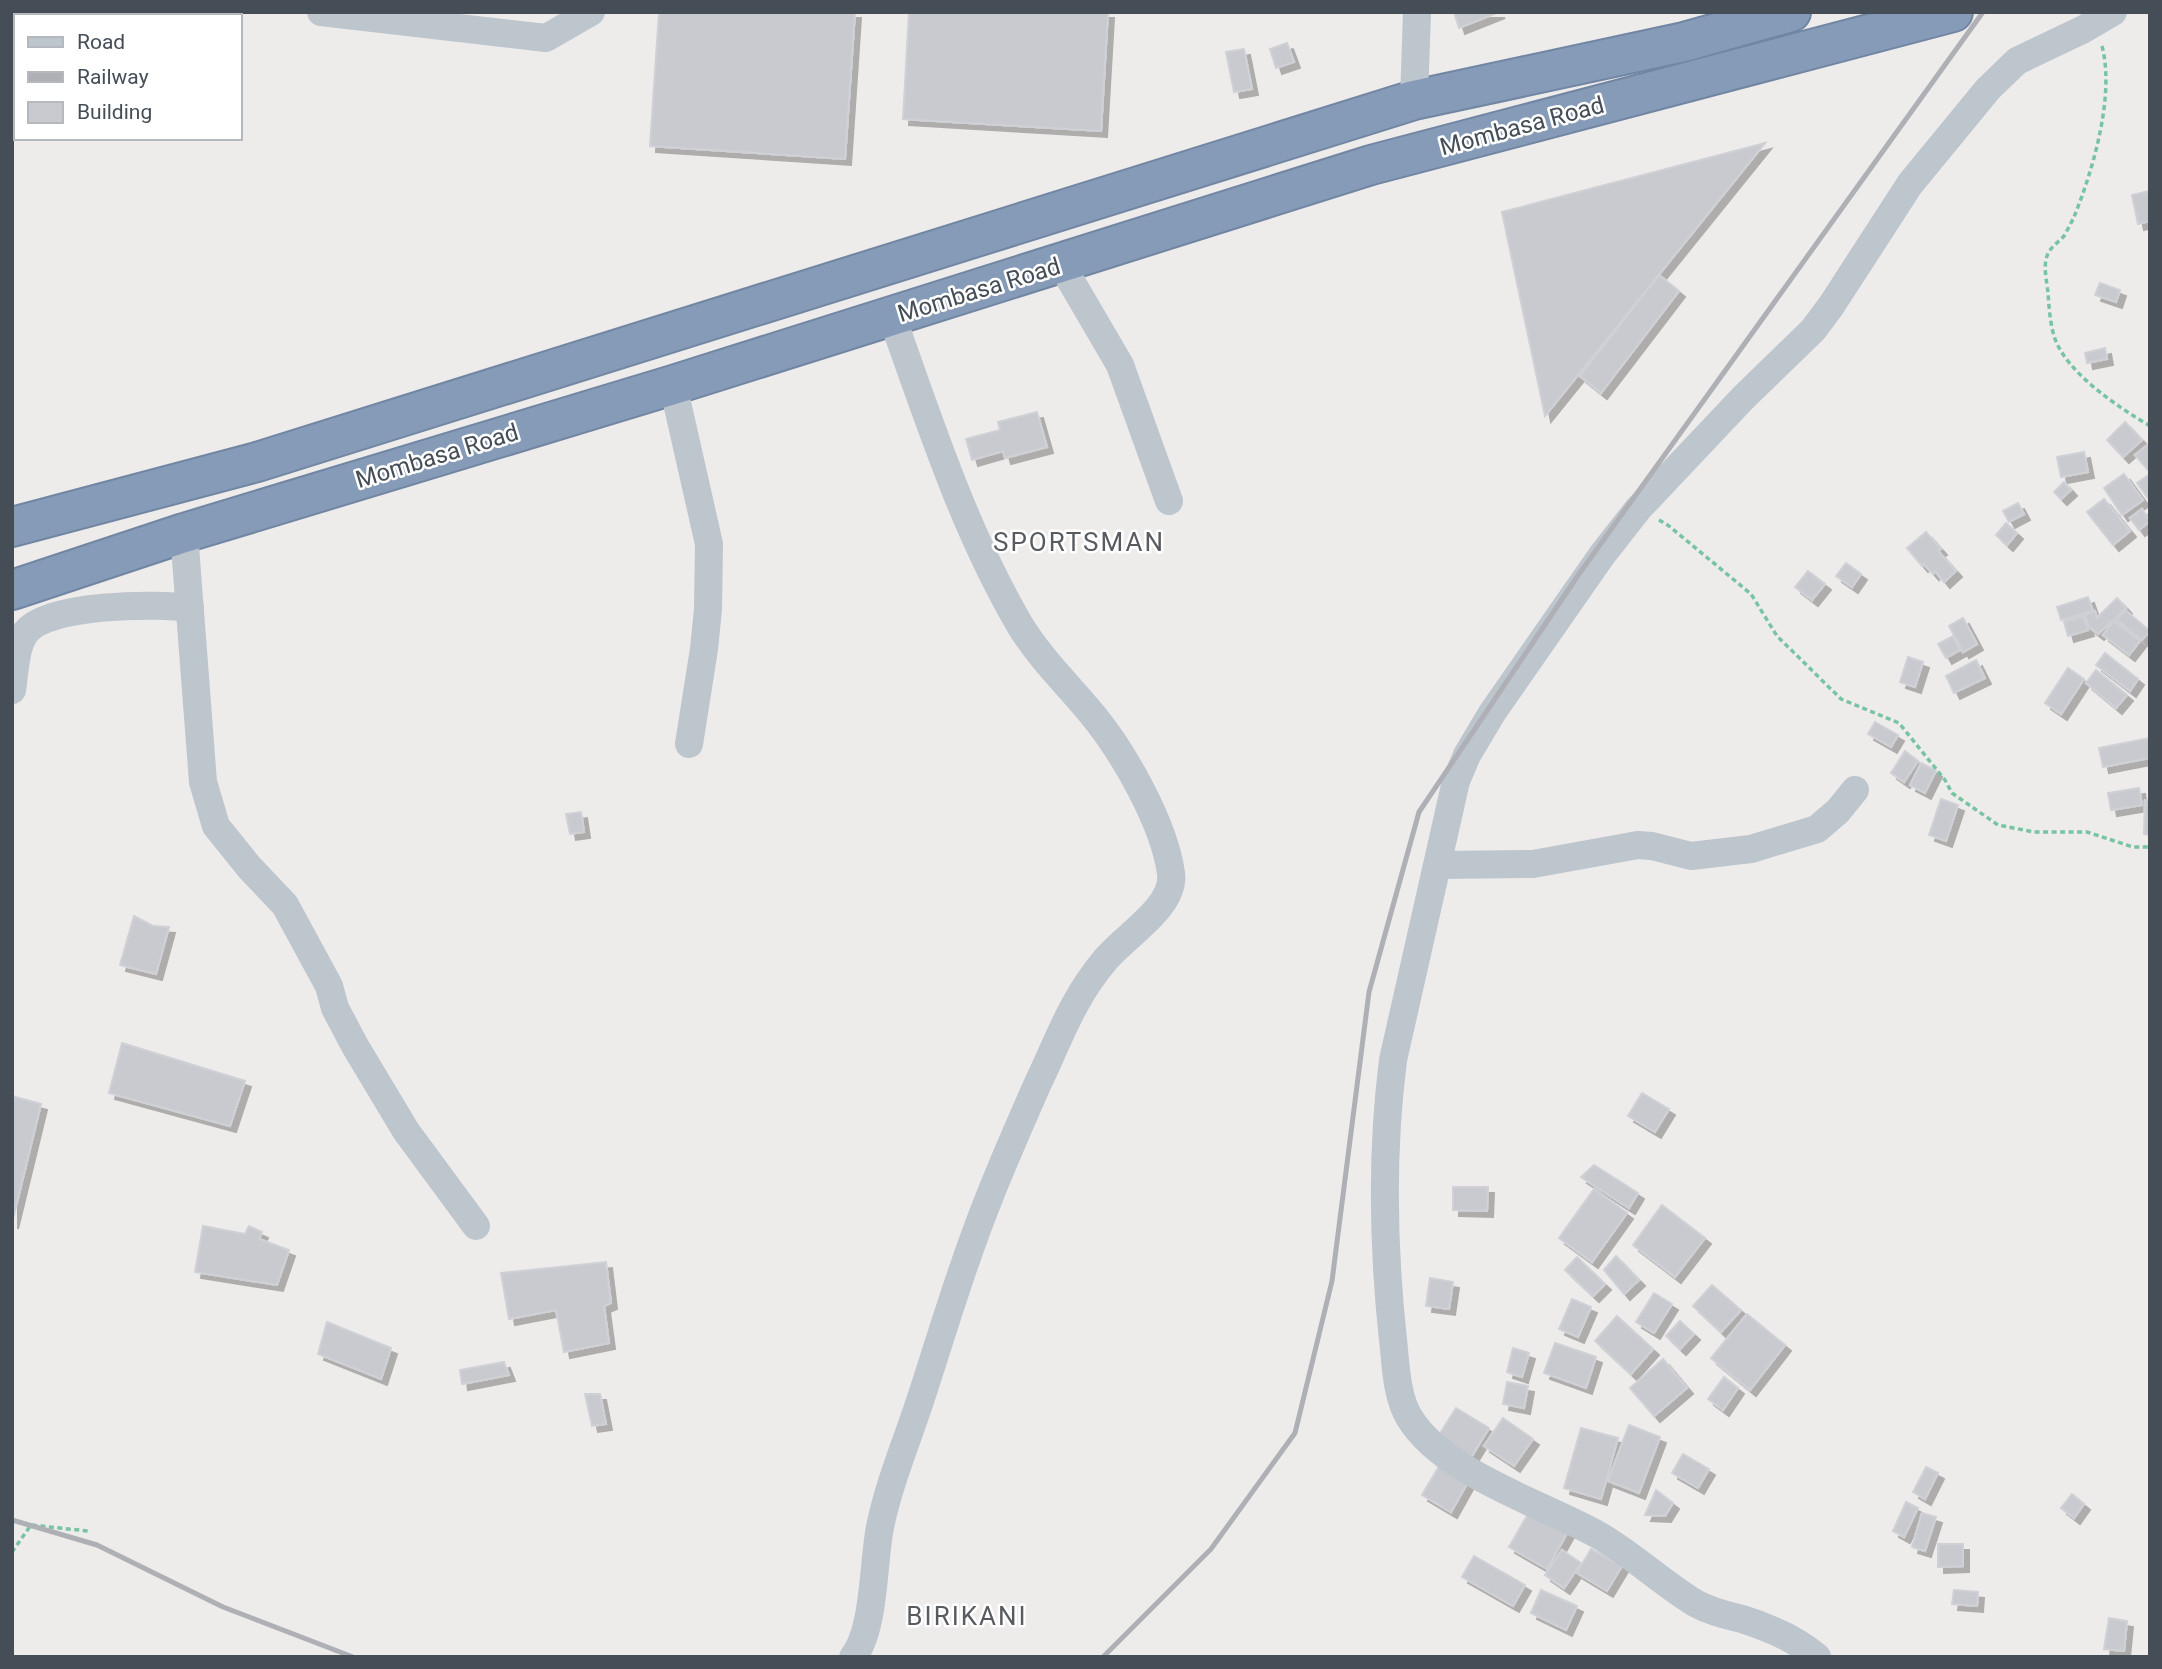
<svg xmlns="http://www.w3.org/2000/svg" width="2162" height="1669" viewBox="0 0 2162 1669" font-family="Roboto,sans-serif">
  <style>
    .building { fill: #c8cad0; stroke: #cfd1d6; stroke-width: 2; filter: url(#shadow) }
    .lines { fill: none; stroke-linecap: round; stroke-linejoin: round }
    .highway-casing { stroke: #7186a2; stroke-width: 42 }
    .path { stroke: #77c4a2; stroke-width: 3.5; stroke-dasharray: 5 3.5; stroke-linecap: butt }
    .minor { stroke: #bdc5cd; stroke-width: 28 }
    .highway { stroke: #869bb7; stroke-width: 38 }
    .rail { stroke: #aeb0b5; stroke-width: 5 }
    .labels { text-anchor: middle; stroke-width: 5; stroke-linejoin: round; paint-order: stroke }
    .street-label { font-size: 24px; fill: #454e57; stroke: #fff }
    .neighbourhood-label { font-size: 26px; letter-spacing: 2px; fill: #585b5f; stroke: #fff }
  </style>
  <defs>
    <filter id="shadow"><feDropShadow dx="6" dy="6" stdDeviation="0" flood-color="#0004"/></filter>
  </defs>
  <rect width="100%" height="100%" fill="#eeebeb"/>
  <g class="building">
    <polygon points="659,12 855,12 845,159 650,146"/>
    <polygon points="909,12 1108,12 1101,131 903,119"/>
    <polygon points="1454,12 1499,12 1459,28"/>
    <polygon points="1287,43 1294,62 1276,68 1270,49"/>
    <polygon points="1244,49 1252,89 1234,92 1226,52"/>
    <polygon points="1765,143 1545,416 1502,212"/>
    <polygon points="2149,191 2150,221 2138,224 2132,195"/>
    <polygon points="1659,275 1679,291 1601,393 1580,376"/>
    <polygon points="2100,283 2120,290 2116,302 2095,295"/>
    <polygon points="2105,348 2107,359 2087,363 2085,353"/>
    <polygon points="1037,412 1047,447 1005,458 1003,451 972,460 966,439 1000,430 998,422"/>
    <polygon points="2125,422 2142,440 2123,457 2107,440"/>
    <polygon points="2150,443 2150,469 2148,470 2135,455"/>
    <polygon points="2084,452 2088,472 2061,477 2057,457"/>
    <polygon points="2124,474 2143,500 2122,515 2104,488"/>
    <polygon points="2150,474 2150,501 2137,483"/>
    <polygon points="2064,482 2071,490 2061,499 2054,492"/>
    <polygon points="2104,499 2130,531 2113,545 2087,512"/>
    <polygon points="2018,503 2024,514 2009,522 2003,511"/>
    <polygon points="2142,509 2150,521 2139,530 2130,518"/>
    <polygon points="2006,523 2017,533 2007,545 1996,535"/>
    <polygon points="1926,532 1941,549 1938,551 1956,571 1944,582 1935,571 1933,574 1924,564 1922,566 1907,548"/>
    <polygon points="1846,563 1861,574 1852,587 1836,576"/>
    <polygon points="1808,571 1825,584 1812,600 1795,587"/>
    <polygon points="2088,597 2093,611 2061,620 2057,607"/>
    <polygon points="2117,598 2126,608 2098,634 2089,627 2085,615 2095,611 2097,618"/>
    <polygon points="2125,610 2150,631 2142,640 2117,620"/>
    <polygon points="2083,616 2088,630 2068,636 2064,622"/>
    <polygon points="1963,618 1977,644 1963,652 1949,626"/>
    <polygon points="2114,621 2140,641 2129,655 2103,635"/>
    <polygon points="1953,636 1960,650 1946,658 1938,644"/>
    <polygon points="2105,653 2138,679 2130,691 2096,665"/>
    <polygon points="1908,657 1923,662 1915,687 1900,682"/>
    <polygon points="1976,660 1985,678 1954,693 1946,676"/>
    <polygon points="2068,668 2084,679 2061,714 2045,703"/>
    <polygon points="2096,670 2127,695 2116,708 2086,683"/>
    <polygon points="1875,722 1898,735 1891,747 1868,734"/>
    <polygon points="2150,738 2150,758 2103,767 2099,748"/>
    <polygon points="1905,751 1918,761 1904,782 1891,773"/>
    <polygon points="1921,763 1936,771 1925,793 1910,785"/>
    <polygon points="2139,788 2142,805 2111,810 2108,793"/>
    <polygon points="1941,799 1958,805 1946,841 1929,835"/>
    <polygon points="2145,800 2150,800 2150,835 2144,834"/>
    <polygon points="581,812 584,832 570,834 566,814"/>
    <polygon points="134,916 153,926 169,927 156,974 120,965"/>
    <polygon points="122,1043 245,1081 230,1126 109,1093"/>
    <polygon points="1642,1093 1669,1109 1655,1132 1628,1116"/>
    <polygon points="12,1096 41,1104 12,1223"/>
    <polygon points="1594,1165 1638,1193 1629,1208 1581,1177"/>
    <polygon points="1453,1187 1488,1187 1487,1211 1453,1210"/>
    <polygon points="1594,1189 1627,1213 1592,1262 1559,1238"/>
    <polygon points="1662,1205 1705,1238 1675,1277 1633,1245"/>
    <polygon points="203,1226 245,1234 249,1226 262,1232 259,1239 289,1250 277,1285 195,1272"/>
    <polygon points="1616,1256 1639,1280 1624,1294 1604,1270"/>
    <polygon points="1577,1257 1605,1284 1593,1296 1565,1270"/>
    <polygon points="606,1262 611,1303 604,1306 609,1343 564,1352 556,1310 509,1319 501,1273"/>
    <polygon points="1430,1278 1453,1282 1449,1309 1426,1306"/>
    <polygon points="1712,1285 1741,1310 1721,1332 1693,1306"/>
    <polygon points="1654,1293 1672,1304 1654,1333 1636,1322"/>
    <polygon points="1572,1299 1591,1307 1578,1337 1559,1329"/>
    <polygon points="1747,1314 1785,1345 1750,1390 1711,1358"/>
    <polygon points="1617,1316 1653,1349 1631,1374 1595,1341"/>
    <polygon points="1680,1321 1694,1334 1680,1349 1666,1336"/>
    <polygon points="327,1322 391,1348 381,1379 318,1354"/>
    <polygon points="1555,1343 1596,1357 1586,1388 1544,1373"/>
    <polygon points="1513,1348 1529,1353 1522,1377 1507,1372"/>
    <polygon points="1663,1359 1687,1388 1654,1416 1630,1388"/>
    <polygon points="504,1362 509,1375 462,1384 460,1370"/>
    <polygon points="1724,1377 1738,1388 1723,1410 1708,1399"/>
    <polygon points="1507,1382 1528,1386 1524,1408 1503,1404"/>
    <polygon points="585,1394 600,1394 606,1424 592,1426"/>
    <polygon points="1456,1408 1489,1428 1467,1464 1434,1443"/>
    <polygon points="1503,1418 1533,1439 1514,1466 1484,1446"/>
    <polygon points="1629,1425 1660,1437 1639,1493 1608,1481"/>
    <polygon points="1581,1428 1618,1438 1601,1499 1564,1488"/>
    <polygon points="1683,1454 1709,1469 1698,1488 1672,1473"/>
    <polygon points="1441,1463 1469,1480 1451,1512 1422,1495"/>
    <polygon points="1926,1467 1938,1473 1925,1499 1913,1492"/>
    <polygon points="1656,1490 1673,1503 1665,1516 1645,1515"/>
    <polygon points="2072,1494 2084,1504 2074,1518 2061,1508"/>
    <polygon points="1906,1502 1918,1508 1904,1537 1893,1531"/>
    <polygon points="1532,1507 1570,1528 1547,1569 1509,1547"/>
    <polygon points="1922,1513 1936,1517 1925,1551 1912,1547"/>
    <polygon points="1938,1544 1963,1544 1963,1566 1938,1567"/>
    <polygon points="1591,1549 1622,1566 1607,1591 1577,1573"/>
    <polygon points="1562,1550 1581,1563 1564,1588 1545,1575"/>
    <polygon points="1474,1556 1525,1585 1513,1606 1462,1577"/>
    <polygon points="1541,1590 1577,1606 1566,1630 1531,1613"/>
    <polygon points="1954,1590 1978,1592 1977,1606 1952,1604"/>
    <polygon points="2109,1618 2127,1621 2124,1651 2104,1649"/>
  </g>
  <g class="lines">
    <g class="highway-casing">
      <g id="highway">
        <polyline points="12,527 257,462 1414,100 1684,42 1791,12"/>
        <polyline points="12,590 184,533 673,385 1371,165 1953,12"/>
      </g>
    </g>
    <g class="path">
      <path d="M2102,46C2115,96 2093,170 2074,217C2071,223 2067,231 2064,236C2058,243 2050,247 2047,256C2043,267 2047,282 2048,293C2049,307 2050,322 2054,336C2065,372 2118,407 2150,426"/>
      <polyline points="1659,520 1669,526 1751,594 1777,636 1841,699 1899,723 1945,780 1952,793 1998,825 2034,832 2087,832 2133,847 2150,847"/>
      <polyline points="12,1552 31,1525 88,1531"/>
    </g>
    <g class="minor">
      <polyline points="321,12 546,38 591,12"/>
      <polyline points="1414,100 1417,12"/>
      <polyline points="1061,264 1120,365 1169,501"/>
      <polyline points="673,385 709,544 708,609 704,649 689,744"/>
      <polyline points="184,533 203,782 216,826 249,867 285,905 329,986 335,1008 355,1046 406,1131 476,1226"/>
      <path d="M12,690C15,672 15,646 26,632C47,604 157,603 190,608"/>
      <polyline points="1439,865 1533,864 1638,845 1652,846 1691,856 1751,849 1817,829 1838,811 1855,790"/>
      <path d="M853,1657C875,1630 873,1562 880,1527C889,1483 907,1441 921,1398C943,1330 964,1260 991,1193C1006,1156 1022,1119 1038,1083C1060,1037 1072,999 1106,959C1125,936 1176,906 1171,873C1164,823 1124,753 1092,714C1068,685 1041,659 1021,627C964,530 930,423 892,317"/>
      <path d="M1817,1657C1797,1640 1768,1627 1742,1619C1726,1615 1711,1612 1695,1603C1662,1583 1634,1556 1600,1536C1544,1504 1443,1474 1409,1417C1396,1395 1396,1365 1393,1340C1383,1247 1381,1154 1393,1060L1456,781L1467,755L1492,713L1602,555L1638,509L1743,398L1813,330L1831,306L1910,184L1988,89L2017,61L2084,29L2113,12"/>
    </g>
    <use href="#highway" class="highway"/>
    <g class="rail">
      <polyline points="12,1520 97,1545 223,1607 353,1657"/>
      <polyline points="1103,1657 1211,1549 1295,1433 1332,1281 1369,992 1419,812 1579,574 1983,12"/>
    </g>
  </g>
  <g class="labels">
    <g class="street-label">
      <text transform="translate(1522 126) rotate(-15)" y="8">Mombasa Road</text>
      <text transform="translate(979 290) rotate(-17)" y="8">Mombasa Road</text>
      <text transform="translate(437 456) rotate(-17)" y="8">Mombasa Road</text>
    </g>
    <g class="neighbourhood-label">
      <text x="1079" y="551">SPORTSMAN</text>
      <text x="967" y="1625">BIRIKANI</text>
    </g>
  </g>
  <rect width="2162" height="1669" fill="none" stroke="#454e57" stroke-width="28"/>
  <rect x="14" y="14" width="228" height="126" fill="#ffffff" stroke="#b5b8bc" stroke-width="2"/>
  <rect x="28" y="37" width="35" height="10" fill="#bdc5cd" stroke="#b5b8bc" stroke-width="2"/>
  <text x="77" y="49" font-size="21" fill="#454e57">Road</text>
  <rect x="28" y="72" width="35" height="10" fill="#aeb0b5" stroke="#b5b8bc" stroke-width="2"/>
  <text x="77" y="84" font-size="21" fill="#454e57">Railway</text>
  <rect x="28" y="102" width="35" height="21" fill="#c8cad0" stroke="#b5b8bc" stroke-width="2"/>
  <text x="77" y="119" font-size="21" fill="#454e57">Building</text>
</svg>
